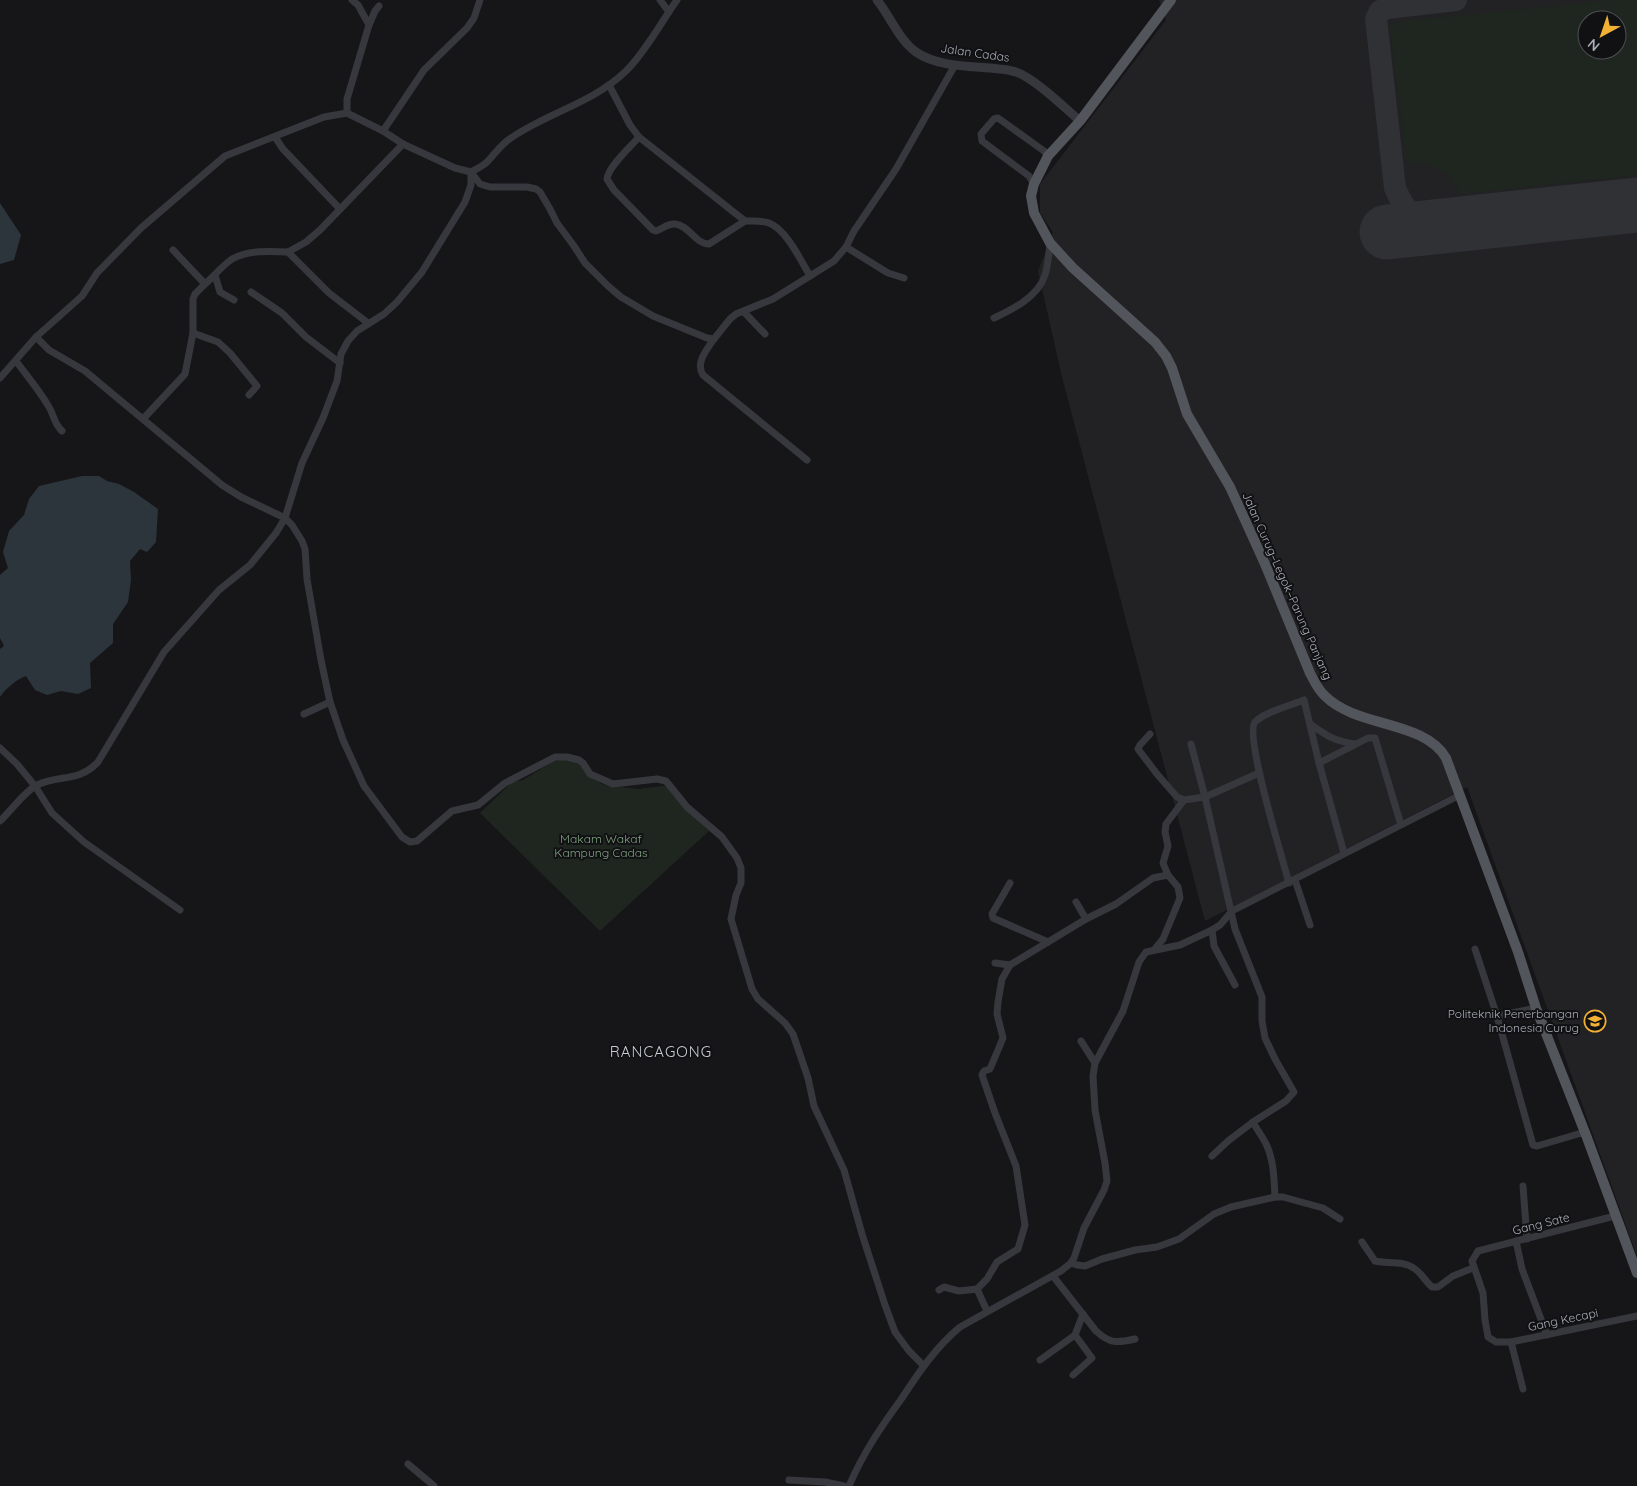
<svg xmlns="http://www.w3.org/2000/svg" width="1637" height="1486" viewBox="0 0 1637 1486" font-family="Quicksand,sans-serif">
  <style>
    .built { fill: #222225; fill-rule: evenodd }
    .green { fill: #1e261f; fill-rule: evenodd }
    .water { fill: #2c353c }
    .lines { fill: none; stroke-linecap: round; stroke-linejoin: round }
    .taxiway { stroke: #303135; stroke-width: 22 }
    .runway { stroke: #303135; stroke-width: 55 }
    .minor { stroke: #37383d; stroke-width: 7 }
    .tertiary { stroke: #37383d; stroke-width: 9 }
    .primary { stroke: #53555c; stroke-width: 10 }
    .labels { text-anchor: middle; stroke-width: 4; stroke-linejoin: round; paint-order: stroke }
    .street-label { font-size: 12px; fill: #a8adb8; stroke: #111113 }
    .park-label { font-size: 12px; fill: #7fa381; stroke: #111113 }
    .poi-label { font-size: 12px; fill: #a8adb8; stroke: #111113; text-anchor: end }
    .quarter-label { font-size: 15px; letter-spacing: 1px; fill: #c9ccd4; stroke: #111113 }
  </style>
  <rect width="100%" height="100%" fill="#161618"/>
  <path class="built" d="M1159,0H1637V1256L1467,787L1205,921L1061,373L1038,271L1053,232L1040,213V184L1166,20ZM1587,20H1617V50H1587Z"/>
  <g class="green">
    <path d="M1612,0H1637V175L1461,194C1444,169 1438,163 1407,163L1390,30L1396,22ZM1587,20H1617V50H1587Z"/>
    <polygon points="566,758 578,763 593,779 604,785 639,789 670,785 690,813 709,831 600,931 480,813 512,782 523,780 554,761"/>
  </g>
  <g class="water">
    <polygon points="0,203 21,235 14,260 0,264"/>
    <path d="M82,476H99L107,481L119,484L134,492L158,509L156,542L147,552L140,549L130,561L131,580L128,602L113,624V643L90,663L91,688L78,694L61,691L47,695L35,690L26,676C17,679 5,689 0,697V649L4,646L0,638V575L8,568L3,552L9,531L24,515L29,499L39,486Z"/>
  </g>
  <g class="lines">
    <path class="taxiway" d="M1437,227C1413,219 1405,212 1395,188L1376,19L1380,11L1387,8L1456,0"/>
    <polyline class="runway" points="1387,232 1637,205"/>
    <g class="minor">
      <polyline points="352,0 358,5 369,25"/>
      <polyline points="660,0 669,12"/>
      <path d="M609,85L630,125L639,137L745,221C753,221 761,220 769,223C786,229 801,261 810,276"/>
      <polyline points="347,113 347,99 369,25 375,11 379,6"/>
      <polyline points="383,131 424,70 467,28 474,18 480,0"/>
      <polyline points="275,137 283,149 340,209"/>
      <path d="M639,137C631,146 608,167 607,179L614,190L653,230L656,231C662,229 668,223 675,224C689,225 695,244 709,244L745,221"/>
      <polyline points="1034,184 1029,176 982,141 981,134 994,119 998,118 1044,151 1048,156"/>
      <polyline points="846,247 888,273 904,278"/>
      <path d="M173,250L205,284C214,276 222,266 232,259C248,250 270,251 288,252L329,293L368,323"/>
      <polyline points="288,252 306,242 320,230 403,144"/>
      <polyline points="215,275 220,292 234,300"/>
      <polyline points="251,292 282,313 306,337 340,363"/>
      <polyline points="744,312 765,334"/>
      <path d="M994,318C1013,309 1038,297 1045,275C1048,265 1049,253 1050,243"/>
      <polyline points="193,333 218,342 230,353 257,386 249,395"/>
      <polyline points="36,337 49,350 85,371 222,485 241,497 285,518 292,525 302,541 305,549 307,579 321,660 330,702 343,740 364,786 402,837 410,842 417,841 452,811 478,805 505,783 555,757 567,757 579,760 583,763 590,774 613,784 657,779 666,781 687,807 722,837 737,858 741,868 741,883 736,895 731,919 752,989 758,999 785,1023 793,1034 808,1078 814,1106 844,1170 862,1234 885,1305 895,1332 909,1351 924,1366"/>
      <path d="M714,339C707,349 695,363 703,375L807,460"/>
      <path d="M16,361C27,376 39,390 49,407C54,415 54,424 62,431"/>
      <polyline points="0,378 36,337 82,296 97,273 141,228 225,156 324,117 347,113 383,131 403,144 455,168 471,172 480,184 490,187 527,187 536,189 540,192 550,209 557,223 574,246 585,263 608,286 621,297 653,316 707,338 714,339 730,319 736,314 773,299 834,261 846,247 854,231 896,169 955,65"/>
      <polyline points="143,419 185,374 193,333 193,299 195,294 205,284"/>
      <polyline points="304,714 330,702"/>
      <path d="M1310,724C1327,736 1334,741 1355,744"/>
      <polyline points="1150,734 1140,745 1138,749 1157,774 1177,797 1184,800 1205,797 1259,773"/>
      <path d="M1191,744L1205,797L1235,929L1262,997V1021L1265,1038L1275,1059L1294,1092L1286,1101L1253,1122C1257,1130 1263,1137 1267,1146C1274,1162 1274,1180 1275,1197"/>
      <polyline points="0,748 17,764 35,786 52,813 84,842 180,910"/>
      <polyline points="1319,763 1368,738 1375,738 1401,825"/>
      <path d="M0,821C10,812 25,791 37,785C60,774 78,783 98,762L164,652L219,590L250,565L276,533L285,518L302,463L323,418L337,381L341,354L348,341L357,331L384,314L397,302L422,272L465,202L471,185V172C476,169 483,166 487,162C495,154 501,144 511,138C547,113 593,103 626,71C644,54 662,21 677,0"/>
      <polyline points="1295,880 1310,925"/>
      <polyline points="1010,883 992,914 993,918 1048,942"/>
      <path d="M1289,883C1283,860 1244,735 1255,722C1264,712 1292,705 1304,700L1319,763L1344,853"/>
      <polyline points="1076,902 1086,919 1116,904 1153,878 1168,875"/>
      <polyline points="1212,930 1214,946 1235,985"/>
      <polyline points="1155,949 1163,939 1180,898 1178,887 1168,875 1163,863 1168,846 1165,832 1166,824 1184,800"/>
      <polyline points="1475,949 1497,1016 1533,1145 1537,1146 1585,1132"/>
      <polyline points="995,963 1010,965 1086,919"/>
      <polyline points="1497,1016 1536,1008"/>
      <polyline points="1081,1041 1095,1063"/>
      <polyline points="1212,1156 1228,1141 1253,1122"/>
      <polyline points="1523,1186 1527,1239"/>
      <polyline points="1615,1216 1478,1251 1472,1261 1483,1293 1485,1320 1488,1337 1496,1342 1511,1342 1637,1316"/>
      <polyline points="1516,1241 1522,1269 1547,1335"/>
      <path d="M1362,1242L1375,1261C1388,1264 1403,1260 1415,1269C1422,1274 1426,1282 1432,1287H1438L1453,1276L1473,1268"/>
      <polyline points="1071,1263 1077,1265 1085,1266 1102,1259 1135,1250 1157,1247 1179,1239 1214,1214 1231,1207 1275,1197 1283,1197 1323,1208 1340,1219"/>
      <path d="M1053,1276L1096,1331C1110,1344 1117,1343 1135,1339"/>
      <polyline points="977,1289 987,1279 997,1262 1018,1249 1025,1225 1016,1166 995,1113 982,1075 984,1071 990,1069 1003,1038 997,1014 998,1002 1002,979 1010,965"/>
      <polyline points="939,1290 944,1287 959,1291 977,1289 987,1311"/>
      <polyline points="1511,1342 1523,1389"/>
      <polyline points="1040,1360 1075,1335 1083,1314"/>
      <polyline points="1073,1375 1092,1358 1075,1335"/>
      <polyline points="408,1464 434,1486"/>
      <polyline points="789,1480 825,1482 844,1486"/>
      <path d="M849,1486C863,1453 881,1427 902,1398C919,1372 936,1347 960,1327L1061,1271L1071,1263L1074,1258L1084,1228L1104,1190L1107,1181L1105,1163L1095,1110L1093,1076L1095,1063L1123,1011L1139,962L1146,952L1180,945L1212,930L1220,925L1232,911L1460,795"/>
    </g>
    <path class="tertiary" d="M877,0C890,16 899,40 916,52C936,66 966,66 990,68C998,69 1008,69 1016,72C1034,78 1065,108 1080,121"/>
    <path class="primary" d="M1171,0L1080,121L1048,156L1034,184L1031,196L1034,213L1050,243L1073,268L1155,342L1166,356L1172,368L1187,414L1230,487L1265,564L1310,673C1314,681 1318,690 1325,696C1357,728 1424,720 1446,758L1518,952L1536,1008L1586,1135L1637,1273"/>
  </g>
  <defs>
    <g id="university-ring" transform="scale(1.125)"><circle r="9.5" fill="#111113" stroke="#f2b134" stroke-width="1.5"/><path d="M0-5L7-2L0 1L-7-2ZM-4 1L0 2.5L4 1V4Q0 6-4 4Z" fill="#f2b134"/></g>
  </defs>
  <g fill-rule="evenodd">
    <use href="#university-ring" x="1595" y="1021"/>
  </g>
  <g class="labels">
    <g class="street-label">
      <text transform="translate(975 53) rotate(8)" y="4">Jalan Cadas</text>
      <text transform="translate(1287 586) rotate(66)" y="4">Jalan Curug–Legok–Parung Panjang</text>
      <text transform="translate(1541 1224) rotate(-14)" y="4">Gang Sate</text>
      <text transform="translate(1563 1320) rotate(-12)" y="4">Gang Kecapi</text>
    </g>
    <g class="park-label">
      <text x="601" y="843">Makam Wakaf<tspan x="601" dy="14">Kampung Cadas</tspan></text>
    </g>
    <g class="poi-label">
      <text x="1579" y="1018">Politeknik Penerbangan<tspan x="1579" dy="14">Indonesia Curug</tspan></text>
    </g>
    <g class="quarter-label">
      <text x="661" y="1057">RANCAGONG</text>
    </g>
  </g>
  <g transform="translate(1602 35) rotate(220)"><circle r="24" fill="#111113" stroke="#4d4f55"/>
  <path d="M0-4L9 19L0 12L-9 19Z" fill="#f2b134"/>
  <text y="-8" font-size="14" font-weight="bold" text-anchor="middle" fill="#a8adb8">N</text>
  </g>
</svg>
